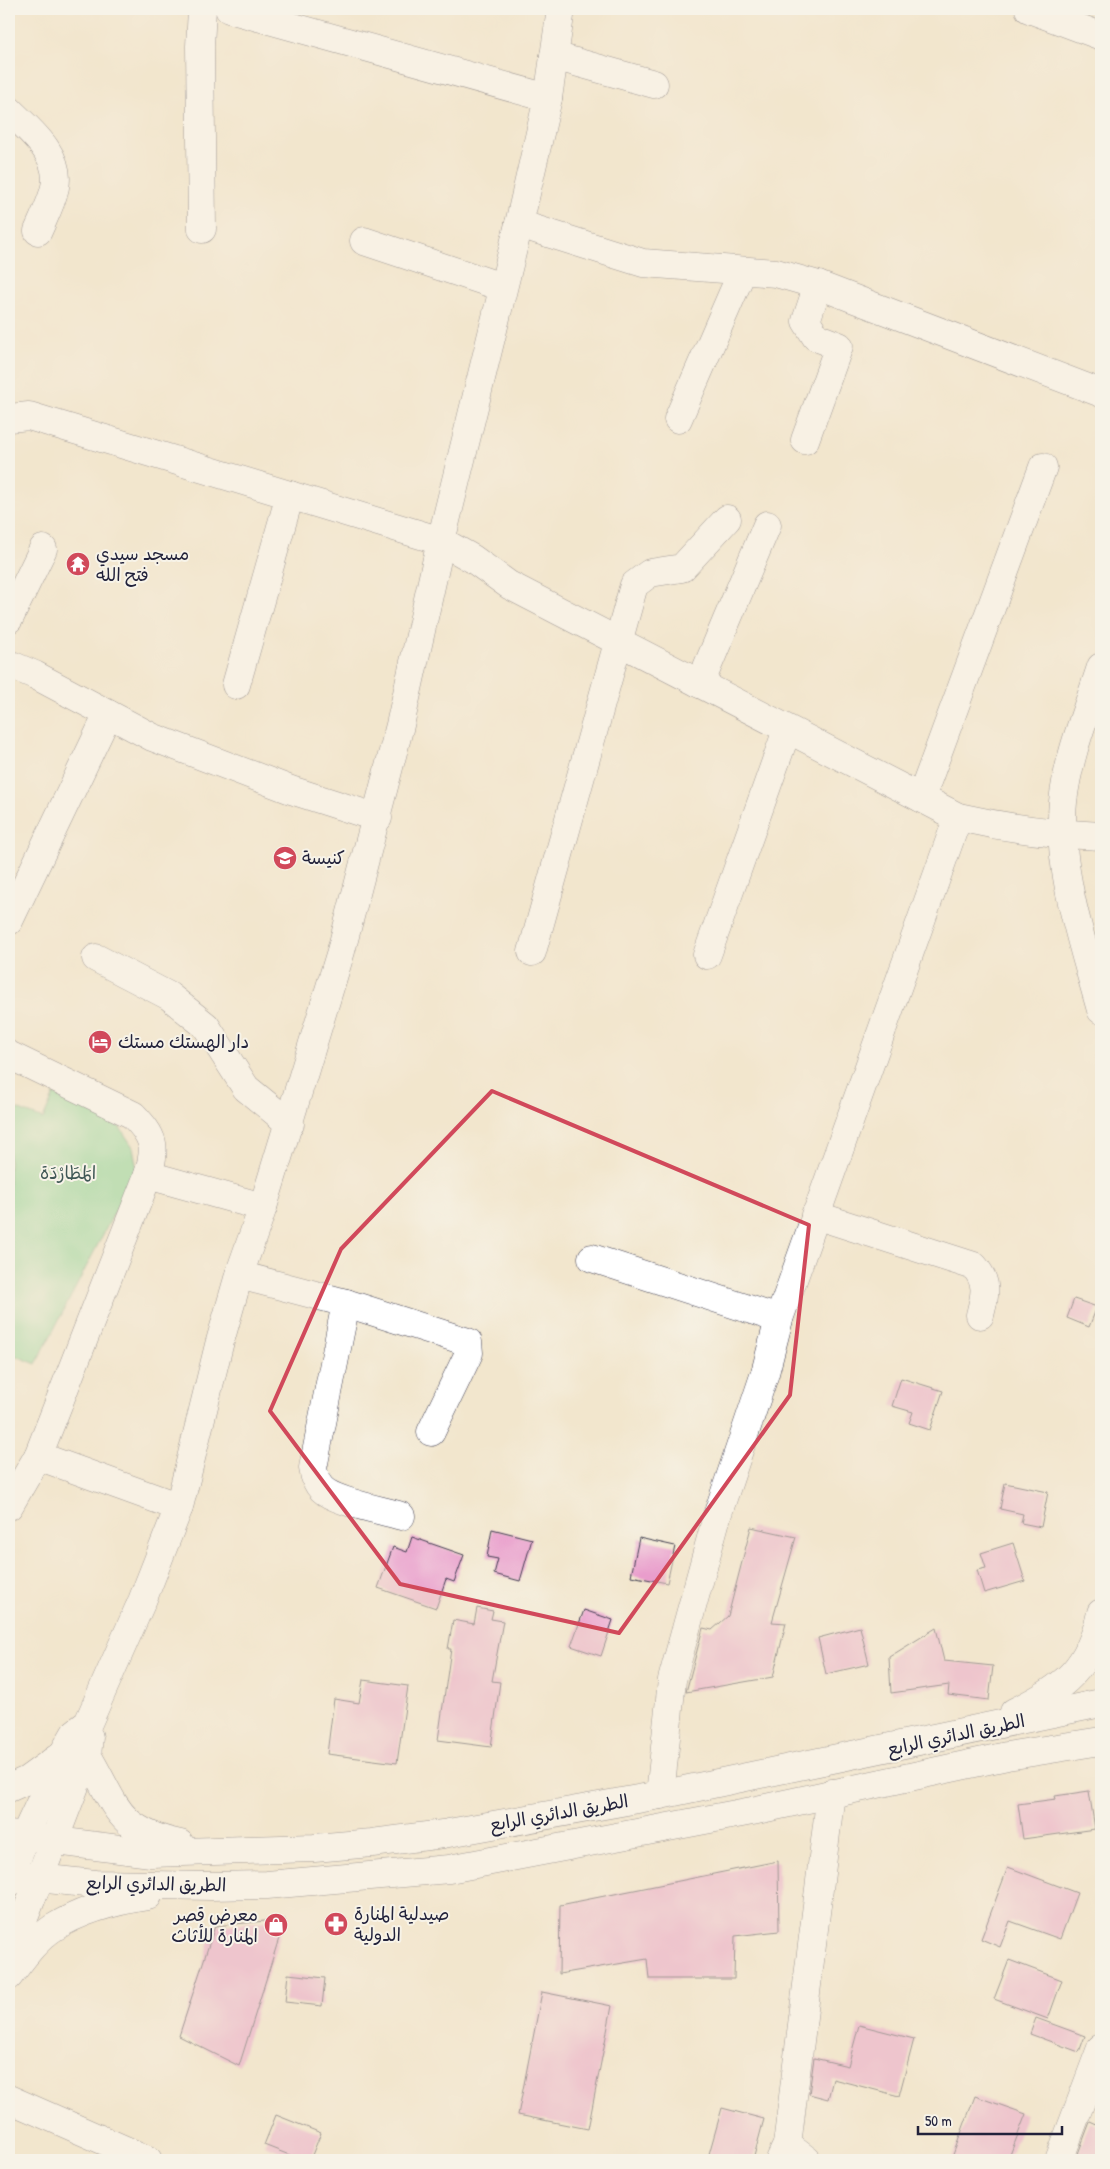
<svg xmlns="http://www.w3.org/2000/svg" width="1110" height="2169" viewBox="0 0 1110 2169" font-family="'Patrick Hand','Playpen Sans Arabic',sans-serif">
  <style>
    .green { fill: #85d696; stroke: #547c68 }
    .building { fill: #e99dcc }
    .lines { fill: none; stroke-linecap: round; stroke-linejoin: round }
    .minor-casing { stroke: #413f51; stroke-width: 29 }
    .major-casing { stroke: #413f51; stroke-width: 29 }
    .minor { stroke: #fff; stroke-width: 28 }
    .major { stroke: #fff; stroke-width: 28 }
    .marked { fill: none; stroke: #d1495b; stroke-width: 4; stroke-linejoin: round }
    .labels { text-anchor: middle; stroke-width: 4; stroke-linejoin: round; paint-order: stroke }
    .poi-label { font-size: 18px; fill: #22223b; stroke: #f7f3e8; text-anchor: start }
    .park-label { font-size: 18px; fill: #405856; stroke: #f7f3e8 }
    .street-label { font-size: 18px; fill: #22223b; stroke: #f7f3e8 }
  </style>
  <rect width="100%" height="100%" fill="#f7f3e8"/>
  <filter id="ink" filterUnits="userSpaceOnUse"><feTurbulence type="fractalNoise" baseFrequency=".02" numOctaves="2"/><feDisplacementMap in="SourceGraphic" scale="10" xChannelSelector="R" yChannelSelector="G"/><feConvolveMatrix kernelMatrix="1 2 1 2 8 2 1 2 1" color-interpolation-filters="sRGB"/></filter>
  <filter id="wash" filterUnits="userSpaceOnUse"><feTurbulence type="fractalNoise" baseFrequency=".0096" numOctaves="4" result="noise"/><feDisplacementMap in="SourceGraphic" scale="20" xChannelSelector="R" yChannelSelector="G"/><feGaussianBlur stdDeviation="1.12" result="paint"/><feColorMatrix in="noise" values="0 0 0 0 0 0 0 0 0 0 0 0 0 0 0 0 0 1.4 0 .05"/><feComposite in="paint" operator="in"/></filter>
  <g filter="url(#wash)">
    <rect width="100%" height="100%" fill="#f2e6cd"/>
    <polygon class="green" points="54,1094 119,1126 133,1147 137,1169 36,1364 9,1353 9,1106 43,1119"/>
    <g id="blocks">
      <g class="building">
        <polygon points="1074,1299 1097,1307 1089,1327 1067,1318"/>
        <polygon points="901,1378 943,1391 930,1430 909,1423 913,1412 892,1406"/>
        <polygon points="1005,1483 1048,1492 1041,1527 1021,1523 1023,1514 1000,1509"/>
        <polygon points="751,1527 796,1537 772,1622 786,1623 773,1677 686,1692 703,1628 712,1630 728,1616"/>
        <polygon points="492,1529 532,1539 520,1581 494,1574 498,1559 487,1557"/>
        <polygon points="412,1537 464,1555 454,1582 446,1579 436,1608 378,1588 393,1547 407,1552"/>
        <polygon points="639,1538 675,1546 667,1583 631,1576"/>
        <polygon points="1013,1543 1025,1581 984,1593 977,1570 986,1568 981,1553"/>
        <polygon points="477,1608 493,1611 491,1619 503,1621 492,1681 500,1682 491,1747 438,1740 451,1649 448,1649 453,1620 474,1624"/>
        <polygon points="584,1610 613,1620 601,1656 571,1646"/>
        <polygon points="860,1627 869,1664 826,1674 818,1638"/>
        <polygon points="936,1628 944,1661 993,1666 989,1700 948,1695 949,1685 891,1693 889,1657"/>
        <polygon points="363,1680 408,1686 397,1763 327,1754 334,1699 359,1703"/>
        <polygon points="1089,1791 1095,1829 1023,1839 1018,1804 1056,1799 1055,1796"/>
        <polygon points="778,1861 779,1931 735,1936 734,1979 649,1979 647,1959 559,1974 560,1905"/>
        <polygon points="1008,1867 1077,1893 1060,1939 1010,1921 1000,1947 981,1939"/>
        <polygon points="285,1919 239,2066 179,2036 215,1926"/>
        <polygon points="1009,1960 1062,1980 1048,2019 994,1999"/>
        <polygon points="288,1974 325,1978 322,2006 285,2002"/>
        <polygon points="542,1992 612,2006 588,2129 518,2115"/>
        <polygon points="1036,2018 1085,2036 1079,2052 1030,2034"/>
        <polygon points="859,2025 914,2039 899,2096 833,2079 828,2099 809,2094 814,2058 848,2066"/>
        <polygon points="975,2096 1026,2114 1008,2160 951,2160"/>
        <polygon points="722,2108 764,2119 753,2160 732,2160 709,2154"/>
        <polygon points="276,2115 321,2133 310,2160 302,2160 264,2145"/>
        <polygon points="1090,2122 1101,2127 1101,2160 1076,2159"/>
      </g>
    </g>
  </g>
  <g filter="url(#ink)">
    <use href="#blocks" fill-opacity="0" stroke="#413f51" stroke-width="1"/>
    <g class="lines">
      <g class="minor-casing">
        <g id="minor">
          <polyline points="202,9 200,46 202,229"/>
          <polyline points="229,9 548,98"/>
          <polyline points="1029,9 1101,36"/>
          <polyline points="554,56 654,84"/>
          <path d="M9,110C29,130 62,155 55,187C52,202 44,217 38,231"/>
          <polyline points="519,224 643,263 776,273 818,285 1101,393"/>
          <polyline points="364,241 502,287"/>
          <path d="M9,418L29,416L441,541L473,559L509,585L958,817C1006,828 1053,834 1101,836"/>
          <polyline points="678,419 742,272"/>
          <polyline points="805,440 839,346 816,337 806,321 818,285"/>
          <polyline points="9,619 43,549"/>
          <polyline points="9,664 35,675 152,737 291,790 378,818"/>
          <path d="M1101,667C1087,711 1068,756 1063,802C1056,867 1084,948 1101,1010"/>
          <polyline points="700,684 767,525"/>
          <polyline points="236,685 290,495"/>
          <polyline points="921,798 1043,467"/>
          <polyline points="9,921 108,714"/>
          <polyline points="532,952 634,585 650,573 682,568 727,519"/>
          <polyline points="707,955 787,730"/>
          <polyline points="96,958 169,996 206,1026 246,1088 290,1124"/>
          <path d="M9,1055L133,1115C154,1137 157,1146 148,1175L38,1456L9,1506"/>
          <polyline points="148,1175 263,1207"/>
          <path d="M815,1215L974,1266C989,1283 985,1295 980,1315"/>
          <polyline points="592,1258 779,1319"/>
          <polyline points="239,1275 346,1303 468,1342 469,1353 431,1432"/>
          <path d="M346,1303L313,1468C314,1475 316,1483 322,1489C335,1502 382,1510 401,1516"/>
          <polyline points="38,1456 179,1507"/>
          <polyline points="660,1795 672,1680 717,1516 765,1373 779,1319 958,817"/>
          <polyline points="9,1883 25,1835 63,1754 75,1733 88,1723 142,1601 179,1507 219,1345 239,1275 263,1207 341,951 400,725 441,541 519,224 548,98 561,9"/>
          <polyline points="9,1957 87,1755 89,1737"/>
          <polyline points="9,2099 148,2160"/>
          <polyline points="787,2145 807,2160"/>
          <polyline points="780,2160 787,2145 831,1793"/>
          <polyline points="1059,2160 1101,2048"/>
        </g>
      </g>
      <g class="major-casing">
        <g id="major">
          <path d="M1014,1712C1064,1688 1089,1669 1101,1613"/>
          <path d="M87,1755C117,1805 115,1830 180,1844"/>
          <polyline points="9,1788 27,1780 63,1754"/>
          <polyline points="9,1835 151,1853 314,1848 372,1843 443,1834 660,1795 1101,1703"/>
          <polyline points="9,1875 95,1884 211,1886 267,1885 449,1869 752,1811 1007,1756 1101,1741"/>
          <path d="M9,1976C22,1959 35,1940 53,1928C81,1910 115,1901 148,1896"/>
        </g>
      </g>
      <use href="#minor" class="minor"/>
      <use href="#major" class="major"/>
    </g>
  </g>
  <path d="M0 0H1110V2169H0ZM492,1091L809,1225L790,1395L619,1633L400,1584L270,1411L341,1249Z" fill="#f2e6cd" fill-opacity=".55" fill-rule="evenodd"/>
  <path class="marked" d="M492,1091L809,1225L790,1395L619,1633L400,1584L270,1411L341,1249Z"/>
  <defs>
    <g id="temple-disc" transform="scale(1.25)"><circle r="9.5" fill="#d1495b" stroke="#f7f3e8"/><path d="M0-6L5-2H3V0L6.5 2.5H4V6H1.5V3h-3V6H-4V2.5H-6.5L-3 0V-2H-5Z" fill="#fff"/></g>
    <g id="school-disc" transform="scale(1.25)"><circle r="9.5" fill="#d1495b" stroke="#f7f3e8"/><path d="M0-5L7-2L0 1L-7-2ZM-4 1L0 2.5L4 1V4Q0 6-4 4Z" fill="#fff"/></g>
    <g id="hotel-disc" transform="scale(1.25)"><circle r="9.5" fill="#d1495b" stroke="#f7f3e8"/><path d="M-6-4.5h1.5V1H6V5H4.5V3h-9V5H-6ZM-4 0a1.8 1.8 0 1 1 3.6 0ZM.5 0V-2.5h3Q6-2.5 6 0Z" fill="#fff"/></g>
    <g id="pharmacy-disc" transform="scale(1.25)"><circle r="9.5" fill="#d1495b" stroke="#f7f3e8"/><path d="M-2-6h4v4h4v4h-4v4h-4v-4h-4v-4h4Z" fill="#fff"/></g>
    <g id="shop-disc" transform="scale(1.25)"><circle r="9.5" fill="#d1495b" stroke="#f7f3e8"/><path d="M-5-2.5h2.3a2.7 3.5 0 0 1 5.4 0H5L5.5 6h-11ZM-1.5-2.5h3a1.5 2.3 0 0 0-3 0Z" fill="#fff"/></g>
  </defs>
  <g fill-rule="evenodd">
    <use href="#temple-disc" x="78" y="564"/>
    <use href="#school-disc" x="285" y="858"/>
    <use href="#hotel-disc" x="100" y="1042"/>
    <use href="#pharmacy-disc" x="336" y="1924"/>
    <use href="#shop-disc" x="276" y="1925"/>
  </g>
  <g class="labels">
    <g class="poi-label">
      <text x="96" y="560">مسجد سيدي<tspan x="96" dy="21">فتح الله</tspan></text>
      <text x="302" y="864">كنيسة</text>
      <text x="118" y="1048">دار الهستك مستك</text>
      <text x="354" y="1920">صيدلية المنارة<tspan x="354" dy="21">الدولية</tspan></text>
      <text x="258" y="1921" text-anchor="end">معرض قصر<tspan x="258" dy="21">المنارة للأثاث</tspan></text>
    </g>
    <g class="park-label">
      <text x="68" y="1179">المَطَارْدَة</text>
    </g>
    <g class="street-label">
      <text transform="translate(956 1735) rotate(-12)" y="6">الطريق الدائري الرابع</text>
      <text transform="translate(559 1813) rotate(-10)" y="6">الطريق الدائري الرابع</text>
      <text transform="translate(156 1884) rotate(1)" y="6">الطريق الدائري الرابع</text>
    </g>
  </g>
  <rect width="1110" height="2169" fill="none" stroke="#f7f3e8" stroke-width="30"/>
  <path d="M918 2126v8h144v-8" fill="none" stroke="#22223b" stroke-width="2.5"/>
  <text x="925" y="2126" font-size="15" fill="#22223b" stroke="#f7f3e8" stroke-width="4" paint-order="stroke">50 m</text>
</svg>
